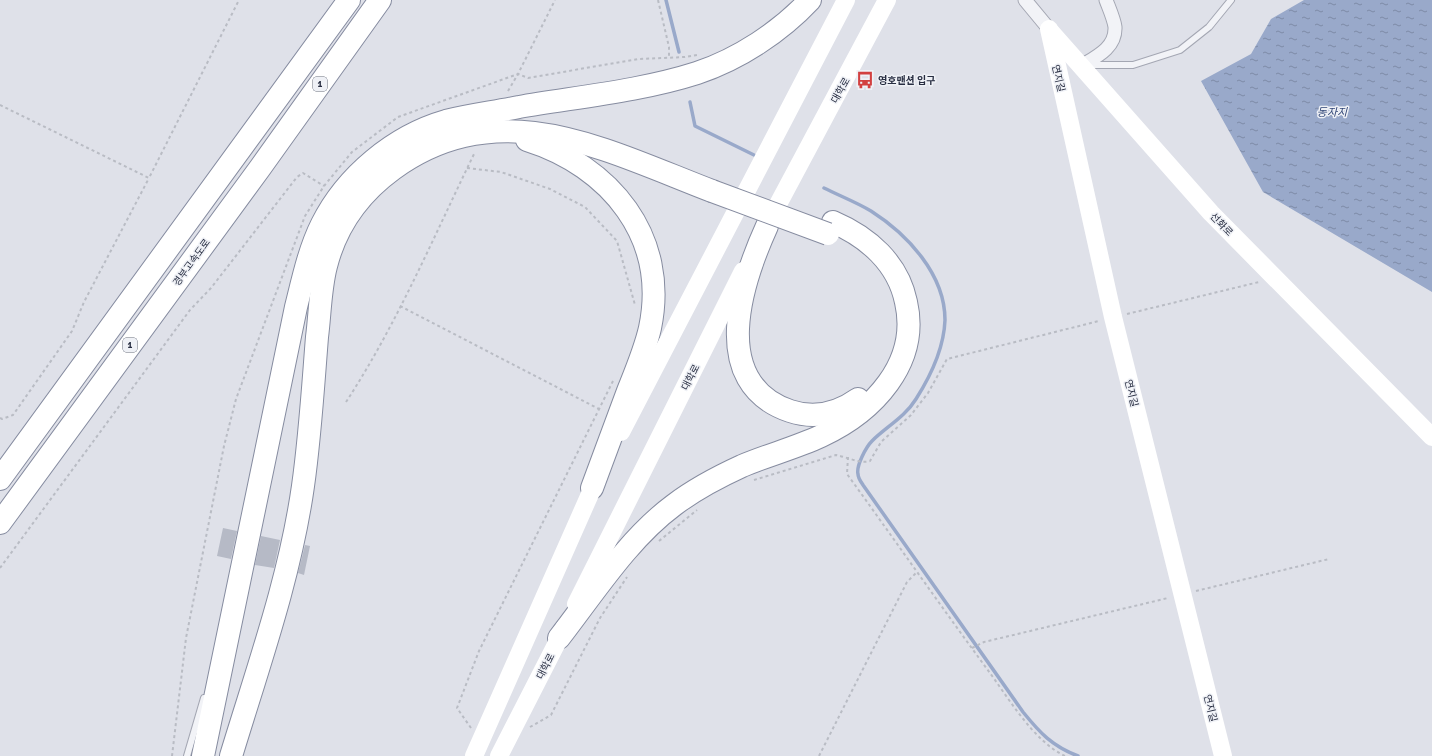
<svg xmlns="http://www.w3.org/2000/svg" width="1432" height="756" viewBox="0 0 1432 756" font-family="Signika,'Noto Sans KR',sans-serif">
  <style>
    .water { fill: url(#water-ripples) }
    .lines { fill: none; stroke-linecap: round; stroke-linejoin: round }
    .stream { stroke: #99a9ca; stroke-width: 3.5 }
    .building { fill: #b6bac6 }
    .lane-casing { stroke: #a4a7b3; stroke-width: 8 }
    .street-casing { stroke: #a4a7b3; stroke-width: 15 }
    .highway-casing { stroke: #868ca0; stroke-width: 24 }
    .path { stroke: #b9bcc4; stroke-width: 2; stroke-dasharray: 3 3; stroke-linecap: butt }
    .lane { stroke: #f2f3f7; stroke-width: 6 }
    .street { stroke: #f2f3f7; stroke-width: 13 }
    .secondary { stroke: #fff; stroke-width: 18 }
    .highway { stroke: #fff; stroke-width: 22 }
    .highway-bridge-casing { stroke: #868ca0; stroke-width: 24; stroke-linecap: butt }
    .highway-bridge { stroke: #fff; stroke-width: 22 }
    .labels { text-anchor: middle; stroke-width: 3; stroke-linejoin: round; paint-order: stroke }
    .shield { fill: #eff1f6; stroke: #636877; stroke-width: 1 }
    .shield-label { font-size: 9px; font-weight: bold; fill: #272d41 }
    .street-label { font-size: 10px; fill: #272d41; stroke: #eff1f6 }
    .poi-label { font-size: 10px; font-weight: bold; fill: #272d41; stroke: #eff1f6; text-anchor: start }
    .water-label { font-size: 11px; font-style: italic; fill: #304576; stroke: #eff1f6 }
  </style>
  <defs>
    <pattern id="water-ripples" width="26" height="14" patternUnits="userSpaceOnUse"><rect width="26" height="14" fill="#99a9ca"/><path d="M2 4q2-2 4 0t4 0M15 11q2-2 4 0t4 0" fill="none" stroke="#7d8aa6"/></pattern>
  </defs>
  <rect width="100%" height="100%" fill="#dfe1e9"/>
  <polygon class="water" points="1304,0 1432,0 1432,292 1263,192 1201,81 1251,54 1271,19"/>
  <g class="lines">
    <g class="stream">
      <polyline points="666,0 679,52"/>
      <polyline points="690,102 695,126 754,155"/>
      <path d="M824,188C840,196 856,202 871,211C907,234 945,274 945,320C944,347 930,377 916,399C905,417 886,427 872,441C866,447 856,466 858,474C858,478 861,482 863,485L1023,712C1040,733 1052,746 1078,756"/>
    </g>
  </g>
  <g class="building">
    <polygon points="223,528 237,531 231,559 217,556"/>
    <polygon points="261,536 280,540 274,568 255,565"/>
    <polygon points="305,545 310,546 304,575 298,573"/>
  </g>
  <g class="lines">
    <g class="lane-casing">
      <g id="lane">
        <polyline points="1088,65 1133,65 1180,50 1209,27 1231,0"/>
        <polyline points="187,756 204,698"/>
      </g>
    </g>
    <g class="street-casing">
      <g id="street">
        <polyline points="1025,0 1049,29"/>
        <path d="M1081,66C1096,57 1116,48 1115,27C1114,19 1109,8 1106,0"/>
      </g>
    </g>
    <g class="highway-casing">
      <g id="highway">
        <path d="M527,140C610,166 669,237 650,328C645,350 636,371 628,391C616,423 604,456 592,488"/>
        <path d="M767,226C742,281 707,383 790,411C814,419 837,414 858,399"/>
        <polyline points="0,479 349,0"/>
        <polyline points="0,523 260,168 380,0"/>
        <path d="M559,638C594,593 628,539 674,505C695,489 718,477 742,466C768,455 795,448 821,436C873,412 920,363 906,302C898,263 868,237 833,222"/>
        <path d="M203,756L296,307C303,279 309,250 322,224C346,176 394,136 446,121C470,115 495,112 519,107C577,97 641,91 697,73C739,59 780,32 810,0"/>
        <path d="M231,756C258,667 290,578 303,486C310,437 313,387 317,337C320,314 320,289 326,266C336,226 360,193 393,169C500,92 605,150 712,191"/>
      </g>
    </g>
    <g class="path">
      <polyline points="658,0 669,47 669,58"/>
      <polyline points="508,91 518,74 555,0"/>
      <polyline points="0,105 149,178 239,0"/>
      <polyline points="467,168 501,172 550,189 585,207 617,241 635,305"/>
      <polyline points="400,306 599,409"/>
      <polyline points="1127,314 1259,282"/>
      <path d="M346,402C397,324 434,236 475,152"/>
      <polyline points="0,418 2,419 13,415 72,331 84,302 149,178"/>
      <path d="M848,457L847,474C894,539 940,605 987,669C1008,697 1033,741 1065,756"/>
      <path d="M754,480L836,455C847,457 860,464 870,461L881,442L911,415L928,393L947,359L1099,321"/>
      <polyline points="659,541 697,510"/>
      <polyline points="0,568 190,310 211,288 297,177 303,173 324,186"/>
      <polyline points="1196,591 1329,559"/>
      <polyline points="972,648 984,642 1168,598"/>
      <polyline points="530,727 551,715 600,618 627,577"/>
      <polyline points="471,728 457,708 479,651 613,381"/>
      <polyline points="172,756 186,638 224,446 236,399 305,216 324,186 352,152 398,117 518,74 528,78 638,59 685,57 697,55"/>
      <polyline points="819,756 907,582 917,572"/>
    </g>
    <use href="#lane" class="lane"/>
    <use href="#street" class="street"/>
    <g class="secondary">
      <polyline points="1049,29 1113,317 1223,756"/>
      <polyline points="1050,31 1211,213 1432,437"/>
      <polyline points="767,225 887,0"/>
      <polyline points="621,432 846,0"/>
      <polyline points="576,604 743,271"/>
      <polyline points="474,756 598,476"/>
      <polyline points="499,756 565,627"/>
    </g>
    <use href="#highway" class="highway"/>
    <g class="highway-bridge-casing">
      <polyline id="highway-bridge" points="712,191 828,234"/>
    </g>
    <use href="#highway-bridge" class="highway-bridge"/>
  </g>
  <defs>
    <g id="bus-bare" transform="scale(1.38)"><path d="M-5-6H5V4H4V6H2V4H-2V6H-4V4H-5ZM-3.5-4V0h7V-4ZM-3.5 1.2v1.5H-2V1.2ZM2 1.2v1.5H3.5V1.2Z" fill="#d24040" stroke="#eff1f6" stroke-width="2.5" paint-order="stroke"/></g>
  </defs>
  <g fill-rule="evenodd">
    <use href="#bus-bare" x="865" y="80"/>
  </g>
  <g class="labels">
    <g class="shield">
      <rect x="313" y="77" width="14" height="14" rx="3"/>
      <rect x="123" y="338" width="14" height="14" rx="3"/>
    </g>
    <g class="shield-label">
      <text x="320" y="87">1</text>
      <text x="130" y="348">1</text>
    </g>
    <g class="street-label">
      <text transform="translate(1059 78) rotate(77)" y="4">연지길</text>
      <text transform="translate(840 90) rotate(-61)" y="4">대학로</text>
      <text transform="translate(1222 224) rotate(46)" y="4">선화로</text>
      <text transform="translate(191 262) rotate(-54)" y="4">경부고속도로</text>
      <text transform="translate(690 377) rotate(-63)" y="4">대학로</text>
      <text transform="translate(1132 393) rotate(76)" y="4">연지길</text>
      <text transform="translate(545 666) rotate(-63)" y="4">대학로</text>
      <text transform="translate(1211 708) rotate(76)" y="4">연지길</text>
    </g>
    <g class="poi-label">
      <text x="878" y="84">영호맨션 입구</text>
    </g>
    <g class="water-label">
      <text x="1332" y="116">동자지</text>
    </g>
  </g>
</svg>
